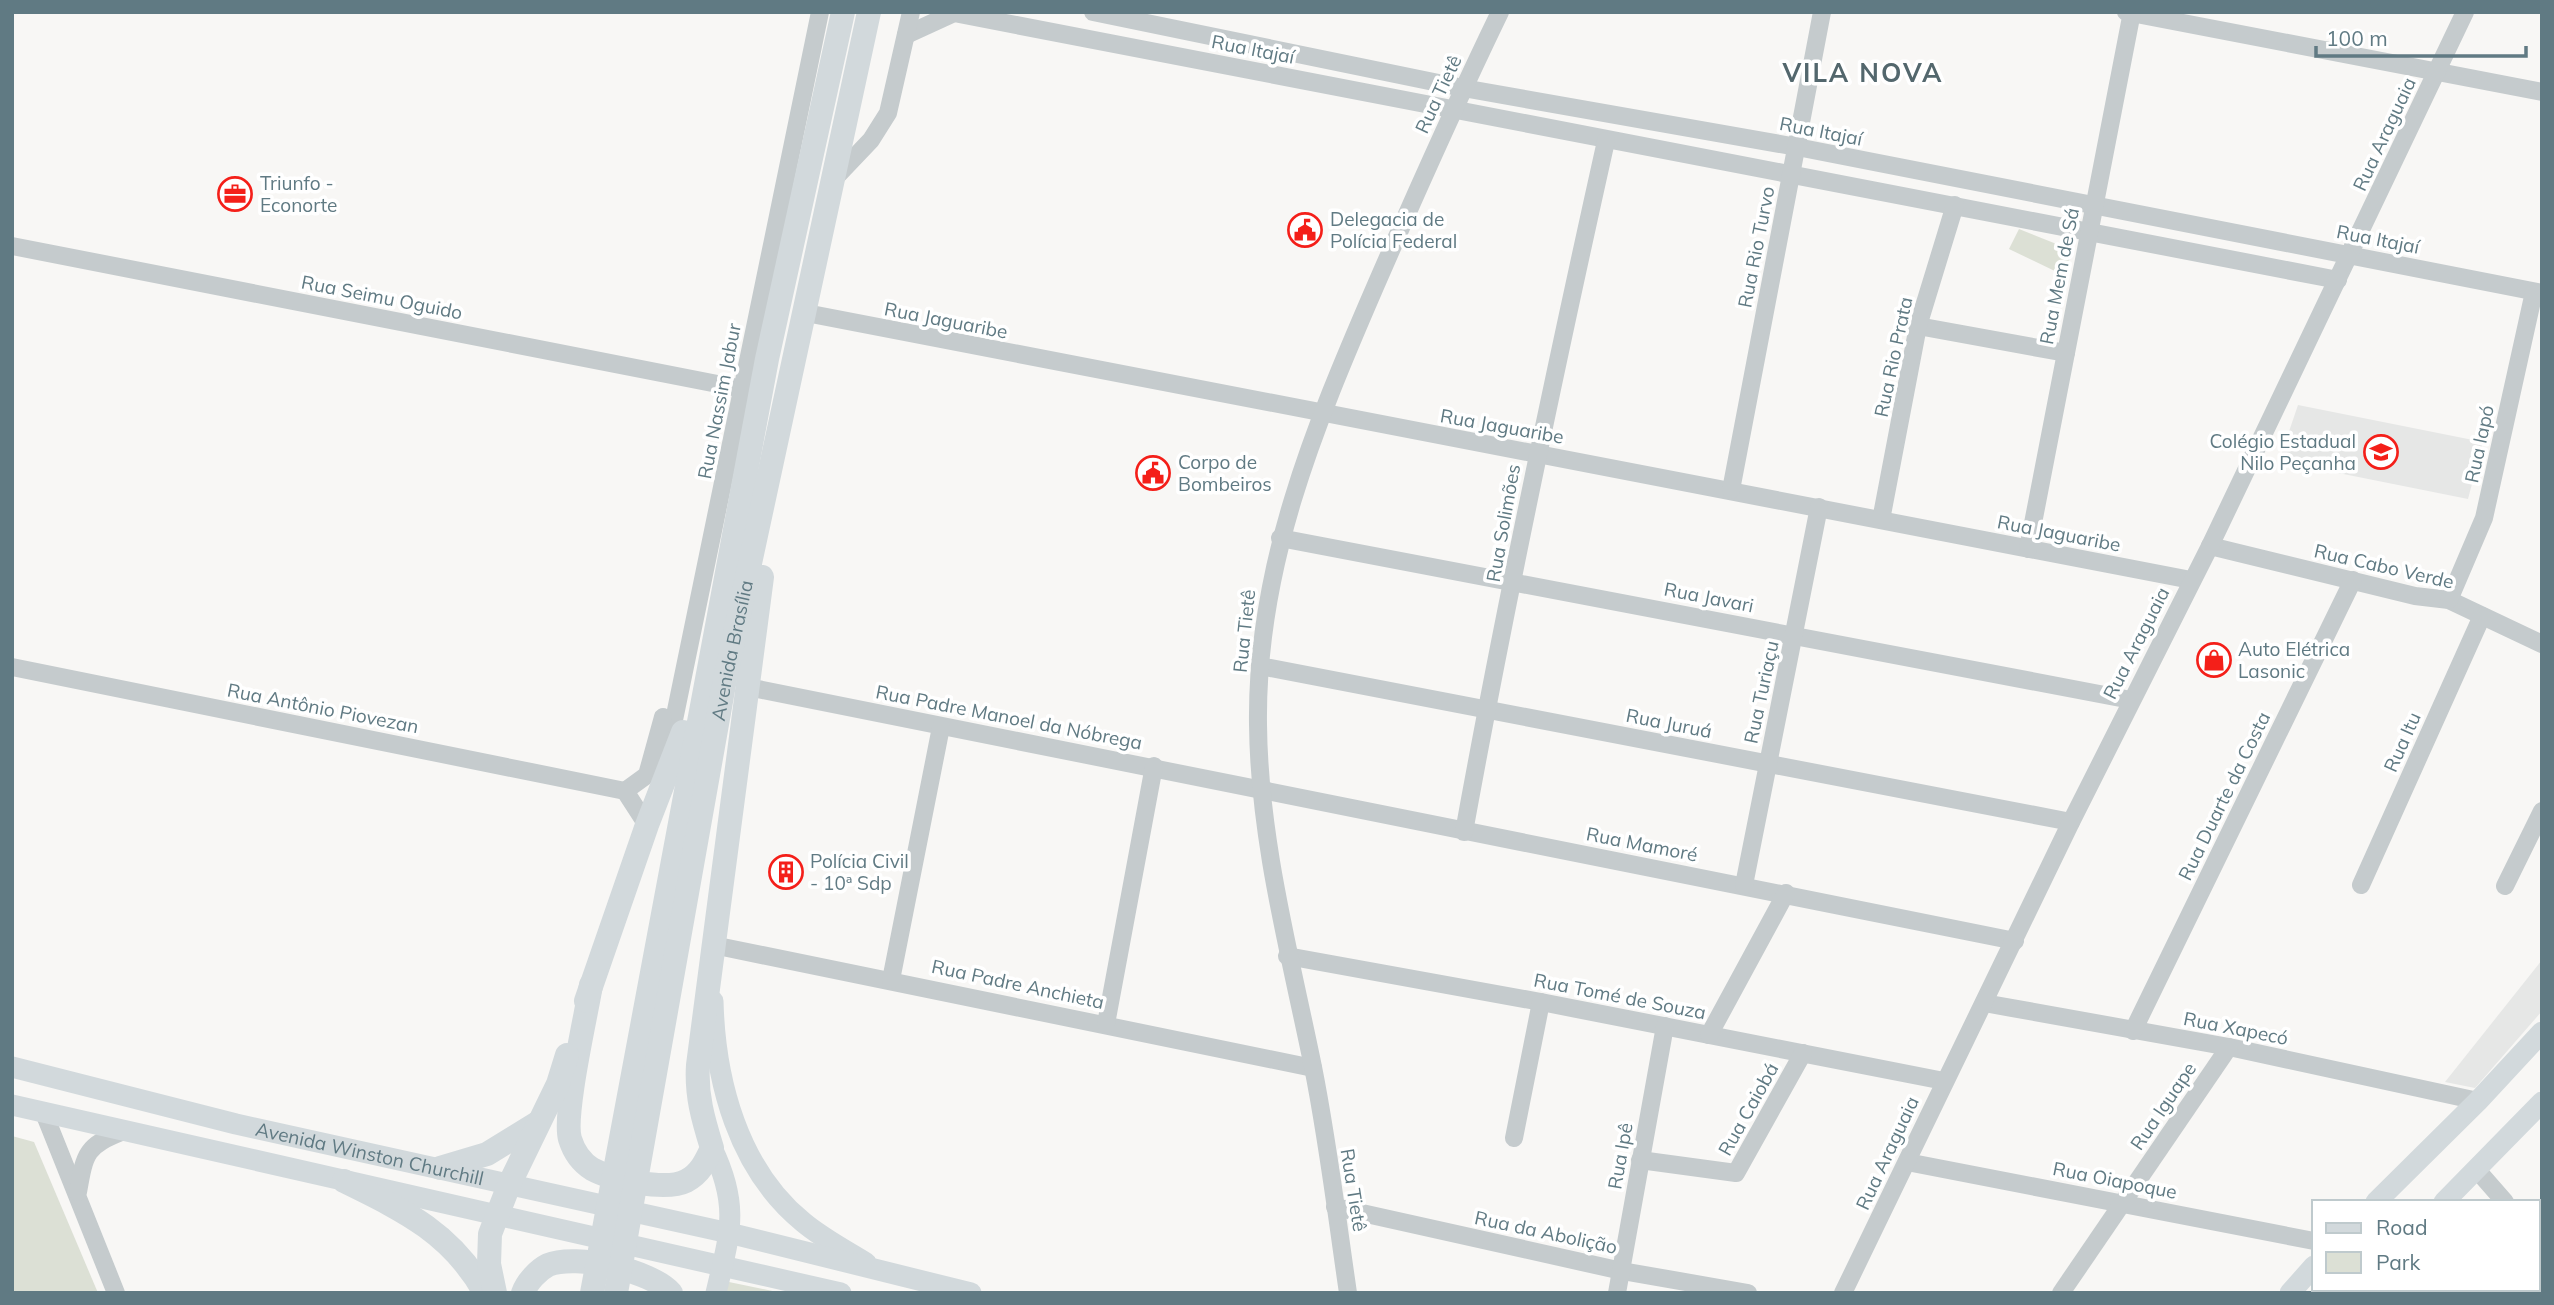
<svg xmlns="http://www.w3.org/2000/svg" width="2554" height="1305" viewBox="0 0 2554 1305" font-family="Mulish,sans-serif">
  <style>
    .built { fill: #e6e7e6 }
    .green { fill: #dce0d5 }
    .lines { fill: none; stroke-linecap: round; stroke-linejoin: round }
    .minor { stroke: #c5cbcd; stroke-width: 18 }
    .major { stroke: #d2d9dc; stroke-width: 21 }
    .highway { stroke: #d2d9dc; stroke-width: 24 }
    .labels { text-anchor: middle; stroke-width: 7; stroke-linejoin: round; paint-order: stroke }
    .street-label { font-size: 19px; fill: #607a83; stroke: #fff }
    .poi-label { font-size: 19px; fill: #607a83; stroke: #fff; text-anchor: start }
    .district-label { font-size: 26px; font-weight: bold; letter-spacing: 2px; fill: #53676d; stroke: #fff }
  </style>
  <rect width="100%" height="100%" fill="#f8f7f5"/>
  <g class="built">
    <polygon points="2298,405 2483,442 2468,499 2279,461"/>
    <polygon points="2542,960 2542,1011 2475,1088 2445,1082"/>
  </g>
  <g class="green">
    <polygon points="2019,229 2074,251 2061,274 2009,249"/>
    <polygon points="12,1136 34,1142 98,1293 12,1293"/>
    <polygon points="729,1282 782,1293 725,1293"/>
  </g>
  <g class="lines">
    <g class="minor">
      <polyline points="1093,12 1463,88 1797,147 2542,293"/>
      <polyline points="2126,12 2542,92"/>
      <polyline points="906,35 954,13 2338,280"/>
      <polyline points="832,181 871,140 888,113 911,12"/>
      <polyline points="12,246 743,389"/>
      <polyline points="806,313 2191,580"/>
      <polyline points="1918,326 2066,353"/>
      <polyline points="1731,490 1822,12"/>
      <polyline points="1881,520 1918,326 1955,205"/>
      <polyline points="1280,538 2131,700"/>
      <polyline points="2210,546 2415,596 2449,600 2542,644"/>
      <polyline points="2028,549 2132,12"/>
      <polyline points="2449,600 2484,518 2534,292"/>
      <polyline points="1260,666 2071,822"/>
      <polyline points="12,667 625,791"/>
      <polyline points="748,687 2015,941"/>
      <polyline points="668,749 820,12"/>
      <polyline points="625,791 647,775 663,717"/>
      <polyline points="625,791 647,825"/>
      <path d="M1464,832C1506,600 1555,370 1606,141"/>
      <polyline points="1744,885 1819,507"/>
      <polyline points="2361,885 2482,616"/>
      <polyline points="2505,886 2542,811"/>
      <polyline points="713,945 1313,1068"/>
      <polyline points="1287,956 1541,1002 1944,1081"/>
      <polyline points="891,980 941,727"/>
      <polyline points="1984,1003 2229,1047 2478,1101"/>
      <polyline points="1106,1024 1154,766"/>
      <polyline points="2133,1031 2353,580"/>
      <polyline points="1709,1035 1786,893"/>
      <polyline points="44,1113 116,1293"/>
      <polyline points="1514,1138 1541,1002"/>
      <polyline points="1640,1160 1736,1173 1803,1053"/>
      <polyline points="1907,1162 2314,1241"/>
      <polyline points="2477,1170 2505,1202"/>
      <path d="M78,1192C85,1152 86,1146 124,1131"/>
      <polyline points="1335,1207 1622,1271 1748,1293"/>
      <polyline points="2538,1238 2542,1242"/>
      <path d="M1348,1293C1337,1218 1328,1142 1313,1067C1290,954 1259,840 1258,724C1256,567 1314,428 1375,287C1415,195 1456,103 1500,12"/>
      <polyline points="1617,1293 1665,1026"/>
      <polyline points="1843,1293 2071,822 2210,546 2465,12"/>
      <polyline points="2061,1293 2229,1047"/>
    </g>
    <g class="major">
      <path d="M713,1001C715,1081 738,1169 803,1222C822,1238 845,1250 866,1263"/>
      <path id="s1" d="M12,1067L236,1124L729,1233L971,1293"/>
      <polyline points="12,1105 841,1293"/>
      <path d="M712,1148C740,1206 730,1233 716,1293"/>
      <polyline points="2376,1202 2478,1101 2542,1032"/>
      <polyline points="2444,1202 2542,1102"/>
      <polyline points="2290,1293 2314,1266"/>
      <polyline points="2360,1293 2363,1289"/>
    </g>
    <g class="highway">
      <path d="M591,985C586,1016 563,1115 570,1139C574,1152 581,1162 592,1169C612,1180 666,1191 686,1181C700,1174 706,1161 712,1148C703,1119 696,1095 698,1065L762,577"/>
      <polyline points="586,1001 647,825 683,732"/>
      <polyline points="440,1168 487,1154 539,1122"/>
      <path d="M344,1181C403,1210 452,1233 485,1293"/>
      <polyline points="495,1293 489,1264 490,1234 509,1185 558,1084 567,1055"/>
      <path d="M523,1293C527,1282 538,1270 548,1265C576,1253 652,1271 671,1293"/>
      <polyline points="592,1293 767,359 843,12"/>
      <path id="s2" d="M616,1293L725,679L869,12"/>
    </g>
  </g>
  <defs>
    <g id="office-ring" transform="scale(1.75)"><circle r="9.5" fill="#fff" stroke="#f41f19" stroke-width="1.5"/><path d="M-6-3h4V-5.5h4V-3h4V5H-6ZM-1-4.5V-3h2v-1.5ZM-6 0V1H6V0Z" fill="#f41f19"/></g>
    <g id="civic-ring" transform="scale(1.75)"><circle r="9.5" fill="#fff" stroke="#f41f19" stroke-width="1.5"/><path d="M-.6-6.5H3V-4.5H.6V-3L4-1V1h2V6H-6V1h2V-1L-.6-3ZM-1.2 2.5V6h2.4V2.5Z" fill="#f41f19"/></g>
    <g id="school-ring" transform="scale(1.75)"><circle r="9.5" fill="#fff" stroke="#f41f19" stroke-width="1.5"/><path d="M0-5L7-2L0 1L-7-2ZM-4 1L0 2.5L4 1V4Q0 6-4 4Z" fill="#f41f19"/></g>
    <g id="shop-ring" transform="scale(1.75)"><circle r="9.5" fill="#fff" stroke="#f41f19" stroke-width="1.5"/><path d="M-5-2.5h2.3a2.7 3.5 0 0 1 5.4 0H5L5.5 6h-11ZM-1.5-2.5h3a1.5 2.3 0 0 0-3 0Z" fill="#f41f19"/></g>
    <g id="building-ring" transform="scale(1.75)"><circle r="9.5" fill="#fff" stroke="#f41f19" stroke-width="1.5"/><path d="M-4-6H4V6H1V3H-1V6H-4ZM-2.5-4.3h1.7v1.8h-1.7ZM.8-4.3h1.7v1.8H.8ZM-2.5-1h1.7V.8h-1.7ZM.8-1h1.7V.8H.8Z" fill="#f41f19"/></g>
  </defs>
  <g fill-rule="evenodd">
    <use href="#office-ring" x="235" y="194"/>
    <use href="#civic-ring" x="1305" y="230"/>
    <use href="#school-ring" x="2381" y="452"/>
    <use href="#civic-ring" x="1153" y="473"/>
    <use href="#shop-ring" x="2214" y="660"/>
    <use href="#building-ring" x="786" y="872"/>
  </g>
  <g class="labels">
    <g class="street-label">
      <text transform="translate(1253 49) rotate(11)" y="7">Rua Itajaí</text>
      <text transform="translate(1438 94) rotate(-65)" y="7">Rua Tietê</text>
      <text transform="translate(1821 131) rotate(11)" y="7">Rua Itajaí</text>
      <text transform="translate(2384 134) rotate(-65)" y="7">Rua Araguaia</text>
      <text transform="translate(2378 239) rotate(11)" y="7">Rua Itajaí</text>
      <text transform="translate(1756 247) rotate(-79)" y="7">Rua Rio Turvo</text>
      <text transform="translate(2059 276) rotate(-79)" y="7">Rua Mem de Sá</text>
      <text transform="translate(382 297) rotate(11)" y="7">Rua Seimu Oguido</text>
      <text transform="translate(946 320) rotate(11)" y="7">Rua Jaguaribe</text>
      <text transform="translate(1893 357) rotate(-78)" y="7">Rua Rio Prata</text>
      <text transform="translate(719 401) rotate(-79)" y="7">Rua Nassim Jabur</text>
      <text transform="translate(1502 426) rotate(10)" y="7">Rua Jaguaribe</text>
      <text transform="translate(2479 444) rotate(-78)" y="7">Rua Iapó</text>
      <text transform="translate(1503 523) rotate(-80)" y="7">Rua Solimões</text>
      <text transform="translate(2059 533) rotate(11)" y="7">Rua Jaguaribe</text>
      <text transform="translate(2384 566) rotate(13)" y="7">Rua Cabo Verde</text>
      <text transform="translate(1709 597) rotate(11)" y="7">Rua Javari</text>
      <text transform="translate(1244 631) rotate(-84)" y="7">Rua Tietê</text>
      <text transform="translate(2136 643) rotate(-63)" y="7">Rua Araguaia</text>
      <text dy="7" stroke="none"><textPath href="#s2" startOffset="653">Avenida Brasília</textPath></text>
      <text transform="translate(1761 692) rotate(-78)" y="7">Rua Turiaçu</text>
      <text transform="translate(323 708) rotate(11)" y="7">Rua Antônio Piovezan</text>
      <text transform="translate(1009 717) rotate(11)" y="7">Rua Padre Manoel da Nóbrega</text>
      <text transform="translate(1669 723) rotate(11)" y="7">Rua Juruá</text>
      <text transform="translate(2402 742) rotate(-66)" y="7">Rua Itu</text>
      <text transform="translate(2224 796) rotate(-64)" y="7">Rua Duarte da Costa</text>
      <text transform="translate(1642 844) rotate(11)" y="7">Rua Mamoré</text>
      <text transform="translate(1018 984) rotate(12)" y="7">Rua Padre Anchieta</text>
      <text transform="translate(1620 996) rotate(11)" y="7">Rua Tomé de Souza</text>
      <text transform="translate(2236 1028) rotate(11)" y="7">Rua Xapecó</text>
      <text transform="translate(2163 1106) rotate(-56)" y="7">Rua Iguape</text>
      <text transform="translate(1748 1109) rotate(-61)" y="7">Rua Caiobá</text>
      <text dy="7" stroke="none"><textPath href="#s1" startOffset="368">Avenida Winston Churchill</textPath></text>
      <text transform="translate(1887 1153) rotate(-65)" y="7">Rua Araguaia</text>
      <text transform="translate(1620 1156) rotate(-80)" y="7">Rua Ipê</text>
      <text transform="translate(2115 1180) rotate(11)" y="7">Rua Oiapoque</text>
      <text transform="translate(1354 1190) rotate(81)" y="7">Rua Tietê</text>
      <text transform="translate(1546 1232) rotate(12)" y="7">Rua da Abolição</text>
    </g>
    <g class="poi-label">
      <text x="260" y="190">Triunfo -<tspan x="260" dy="22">Econorte</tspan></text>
      <text x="1330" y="226">Delegacia de<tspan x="1330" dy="22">Polícia Federal</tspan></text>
      <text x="2356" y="448" text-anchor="end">Colégio Estadual<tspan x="2356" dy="22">Nilo Peçanha</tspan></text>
      <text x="1178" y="469">Corpo de<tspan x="1178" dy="22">Bombeiros</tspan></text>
      <text x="2238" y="656">Auto Elétrica<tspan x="2238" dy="22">Lasonic</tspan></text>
      <text x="810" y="868">Polícia Civil<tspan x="810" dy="22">- 10ª Sdp</tspan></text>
    </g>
    <g class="district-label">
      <text x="1863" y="82">VILA NOVA</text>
    </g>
  </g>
  <rect width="2554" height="1305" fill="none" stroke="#607a83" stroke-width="28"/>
  <rect x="2312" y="1200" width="228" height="91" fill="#ffffff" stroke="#bfcacd" stroke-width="2"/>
  <rect x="2326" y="1223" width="35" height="10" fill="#d2d9dc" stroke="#bfcacd" stroke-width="2"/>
  <text x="2376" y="1235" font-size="21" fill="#607a83">Road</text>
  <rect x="2326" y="1252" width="35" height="21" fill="#dce0d5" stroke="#bfcacd" stroke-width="2"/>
  <text x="2376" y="1270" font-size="21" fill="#607a83">Park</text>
  <path d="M2316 46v10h210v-10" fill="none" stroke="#607a83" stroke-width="3.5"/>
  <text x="2326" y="46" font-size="21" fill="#607a83" stroke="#ffffff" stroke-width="5" paint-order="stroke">100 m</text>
</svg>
